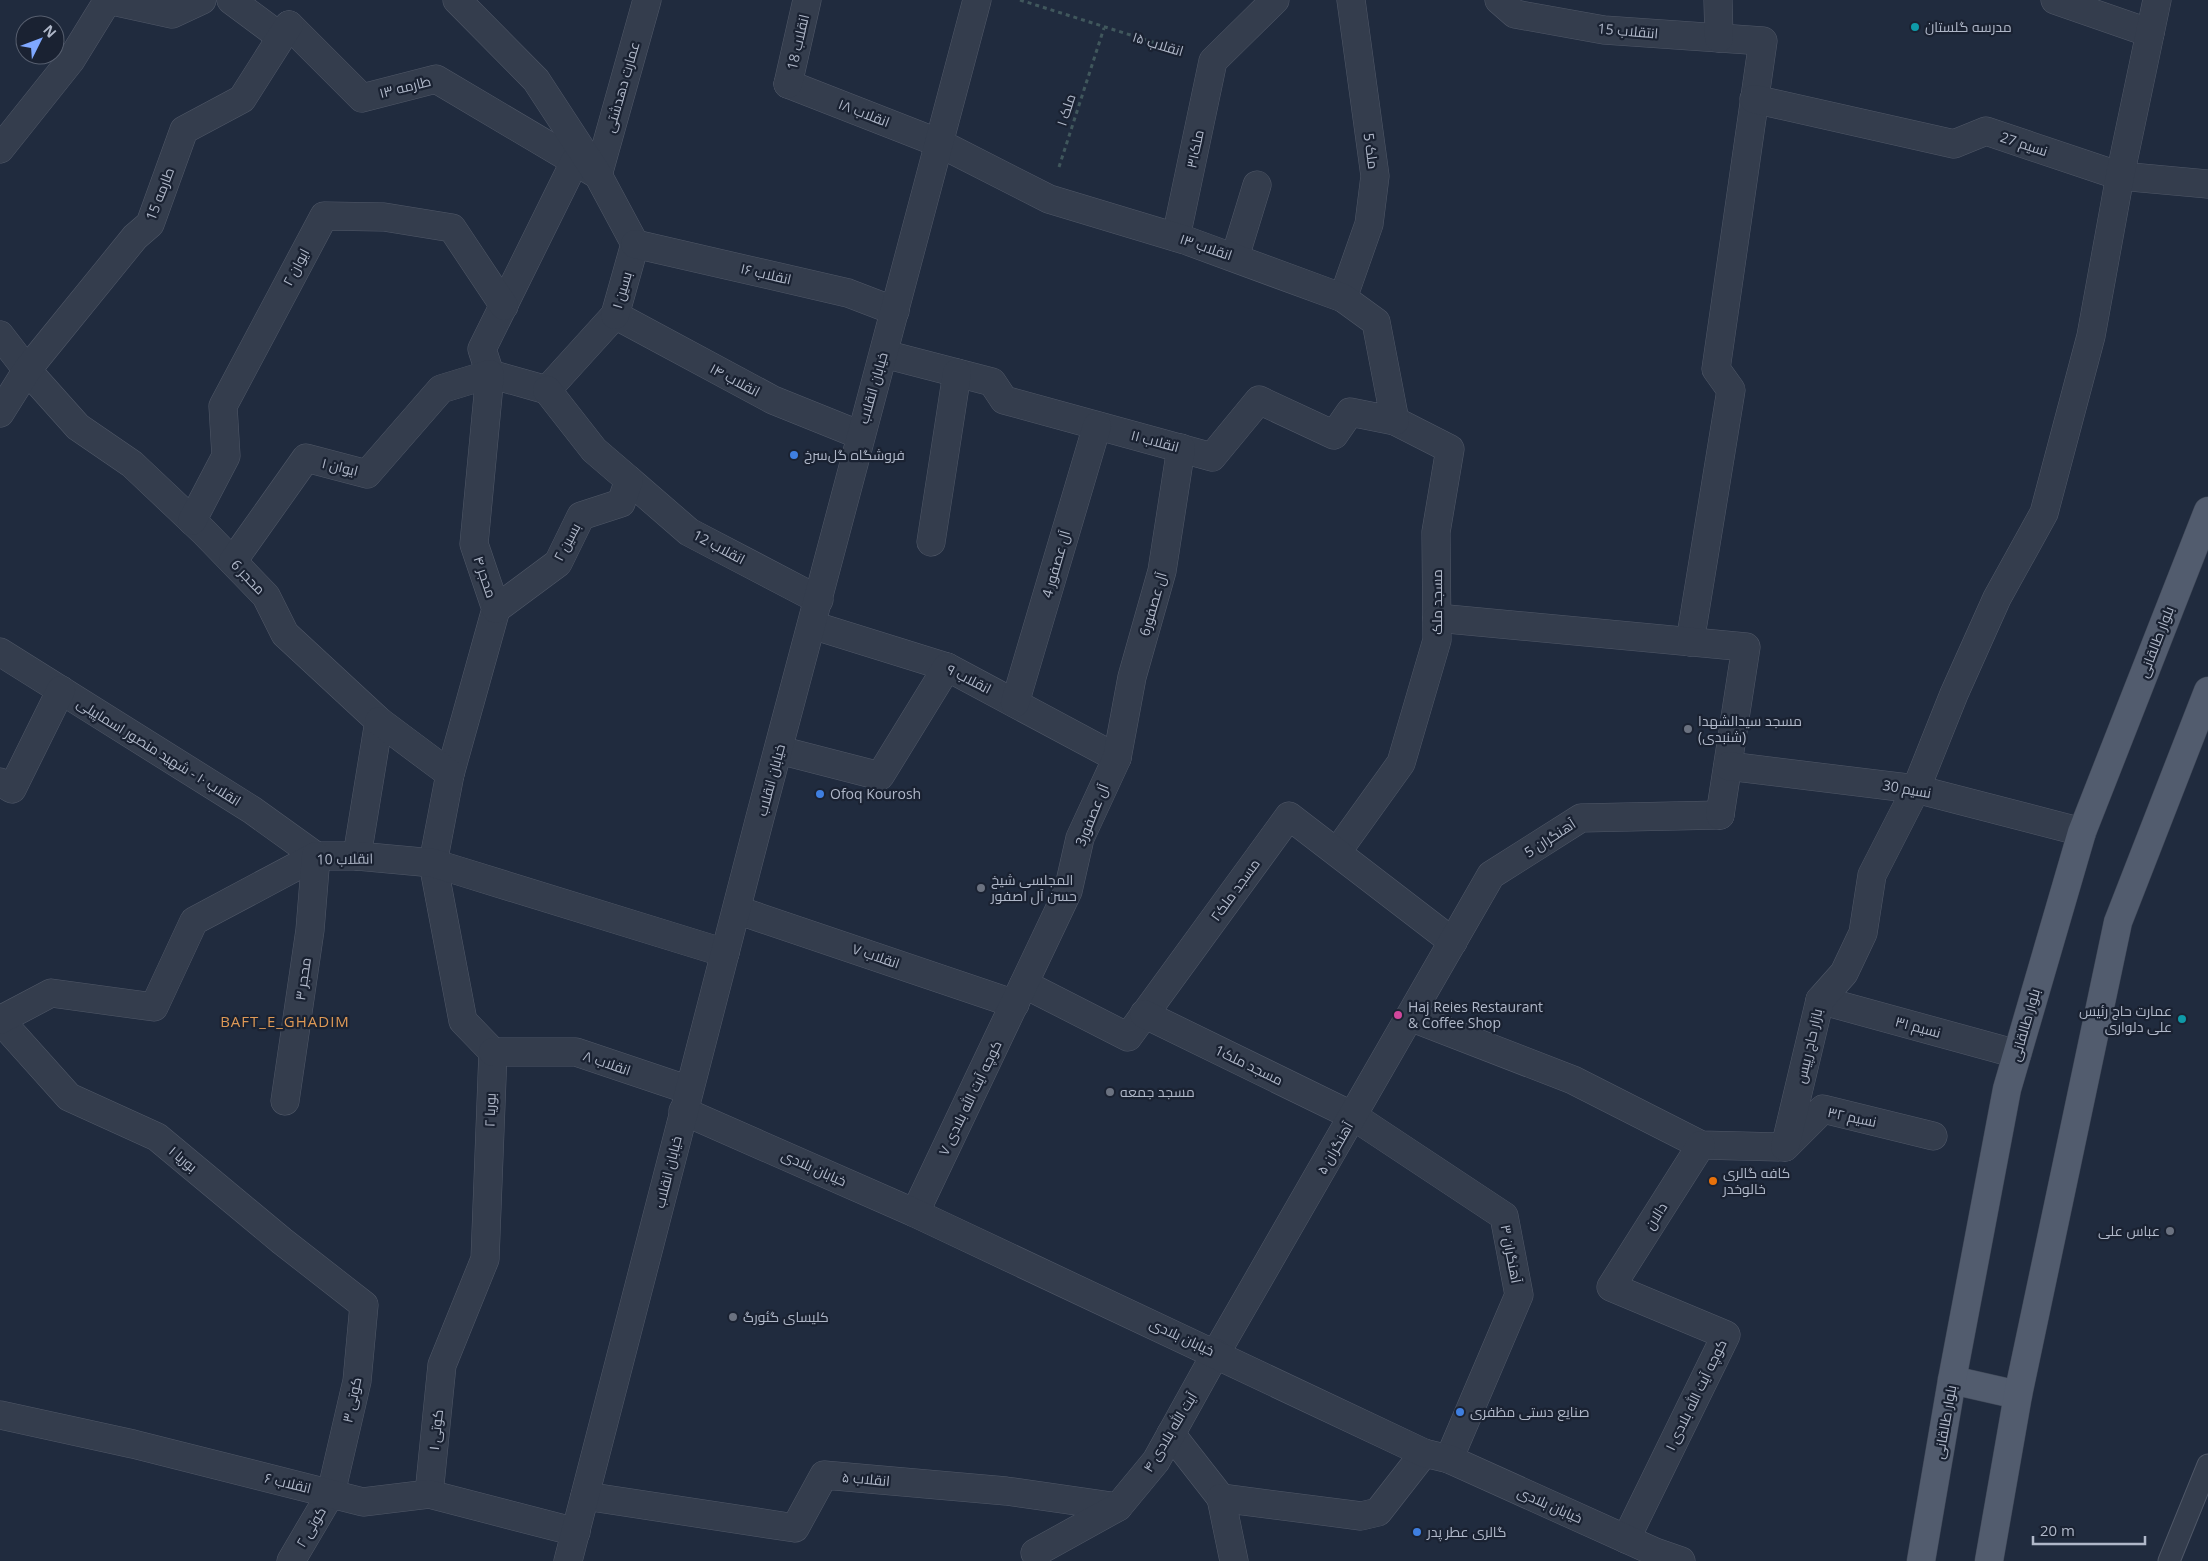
<svg xmlns="http://www.w3.org/2000/svg" width="2208" height="1561" viewBox="0 0 2208 1561" font-family="'Open Sans',Cairo,sans-serif">
  <style>
    .lines { fill: none; stroke-linecap: round; stroke-linejoin: round }
    .service-casing { stroke: #505868; stroke-width: 23 }
    .pedestrian-casing { stroke: #505868; stroke-width: 29 }
    .minor-casing { stroke: #505868; stroke-width: 29 }
    .tertiary-casing { stroke: #505868; stroke-width: 29 }
    .primary-casing { stroke: #3e4656; stroke-width: 29 }
    .path { stroke: #40575c; stroke-width: 3; stroke-dasharray: 4 4; stroke-linecap: butt }
    .service { stroke: #343d4d; stroke-width: 21 }
    .pedestrian { stroke: #343d4d; stroke-width: 28 }
    .minor { stroke: #343d4d; stroke-width: 28 }
    .tertiary { stroke: #343d4d; stroke-width: 28 }
    .primary { stroke: #525c6e; stroke-width: 28 }
    .culture-dot { fill: #0f9aa8; stroke: #1a2232; stroke-width: 2 }
    .shop-dot { fill: #3f7fe0; stroke: #1a2232; stroke-width: 2 }
    .worship-dot { fill: #6b7280; stroke: #1a2232; stroke-width: 2 }
    .hotel-dot { fill: #d1479c; stroke: #1a2232; stroke-width: 2 }
    .food-dot { fill: #e8710a; stroke: #1a2232; stroke-width: 2 }
    .labels { text-anchor: middle; stroke-width: 4.5; stroke-linejoin: round; paint-order: stroke }
    .poi-label { font-size: 14px; fill: #b0b8c9; stroke: #1a2232; text-anchor: start }
    .street-label { font-size: 14px; fill: #b0b8c9; stroke: #1a2232 }
    .neighbourhood-label { font-size: 15px; letter-spacing: 1px; fill: #de9956; stroke: #1a2232 }
  </style>
  <rect width="100%" height="100%" fill="#202b3e"/>
  <g class="lines">
    <g class="service-casing">
      <polyline id="service" points="2169,1561 2208,1465"/>
    </g>
    <g class="pedestrian-casing">
      <g id="pedestrian">
        <polyline points="231,0 278,35 289,25 362,98 436,79 598,175 647,0"/>
        <polyline points="1499,0 1515,14 1604,30 1763,41 1716,369 1731,390 1690,642"/>
        <polyline points="1718,0 1719,38"/>
        <polyline points="2055,0 2150,33"/>
        <polyline points="788,84 939,143"/>
        <polyline points="0,335 27,370 78,427 132,464 204,532 266,596 285,634 379,721 357,856"/>
        <polyline points="547,390 615,315 773,400 860,435"/>
        <polyline points="547,390 490,374 482,349 575,161"/>
        <polyline points="0,413 27,370 135,237 150,224 184,130 242,99 289,25"/>
        <polyline points="629,480 689,532 819,600"/>
        <polyline points="192,521 226,456 223,406 324,216 384,217 452,228 504,306"/>
        <polyline points="233,561 306,458 367,474 441,389 490,374 474,544 496,609 450,774"/>
        <polyline points="496,609 558,563 581,516 621,503 629,480 594,450 547,390"/>
        <polyline points="0,652 252,810 316,856"/>
        <polyline points="379,721 450,774 433,863 463,1021 493,1052 485,1259 442,1365 429,1494"/>
        <polyline points="0,782 12,789 61,690"/>
        <polyline points="1337,852 1401,763 1437,640 1436,532 1450,449 1395,421"/>
        <polyline points="1024,984 1128,1037 1289,816 1453,942"/>
        <polyline points="1144,1014 1353,1116 1504,1216 1519,1295 1449,1459"/>
        <polyline points="1410,1017 1573,1080 1701,1145 1785,1147 1823,1109 1933,1136"/>
        <polyline points="0,1020 69,1097 157,1137 282,1241 364,1305 357,1381 331,1493 291,1561"/>
        <polyline points="1216,1353 1491,875 1581,818 1720,815"/>
        <polyline points="0,1415 133,1444 363,1502 429,1494 576,1532"/>
        <polyline points="585,1496 795,1528 824,1475 1006,1491 1118,1507"/>
        <polyline points="1626,1539 1726,1335 1611,1287 1701,1145"/>
      </g>
    </g>
    <g class="minor-casing">
      <g id="minor">
        <polyline points="457,0 536,80 598,175 635,244 615,315"/>
        <polyline points="788,84 807,0"/>
        <polyline points="1754,99 1954,144 1986,131 2120,176 2208,184"/>
        <polyline points="0,149 71,60 108,0 172,14 202,0"/>
        <polyline points="1176,237 1213,61 1275,0"/>
        <polyline points="635,244 848,293 895,311"/>
        <polyline points="1235,257 1257,185"/>
        <polyline points="1343,298 1369,224 1375,176 1351,0"/>
        <polyline points="884,354 992,382 1004,400 1212,457 1259,400 1334,435 1350,412 1395,421 1376,322 1343,298 1185,240 1049,199 939,143"/>
        <polyline points="931,542 957,373"/>
        <polyline points="1437,618 1746,647 1720,815"/>
        <polyline points="812,625 947,667 1117,758"/>
        <polyline points="1015,703 1097,426"/>
        <polyline points="779,750 880,776 947,667"/>
        <polyline points="1728,766 1916,789 2082,832"/>
        <polyline points="737,910 1015,1004"/>
        <polyline points="1820,1000 2017,1054"/>
        <polyline points="0,1020 51,993 154,1007 194,921 316,856 357,856 433,863 725,953"/>
        <polyline points="493,1052 576,1052 689,1090"/>
        <polyline points="285,1101 310,930 316,856"/>
        <polyline points="1785,1147 1820,1000 1844,973 1863,933 1872,875 1916,789 1954,694 1997,598 2044,513 2091,336 2120,176 2157,0"/>
        <polyline points="915,1213 1068,891 1080,838 1117,758 1132,677 1162,571 1181,448"/>
        <polyline points="1171,1434 1221,1498"/>
        <polyline points="1035,1553 1118,1507 1156,1461 1216,1353"/>
        <polyline points="1234,1561 1221,1498 1361,1516 1378,1512 1424,1453"/>
      </g>
    </g>
    <g class="tertiary-casing">
      <g id="tertiary">
        <polyline points="683,1111 915,1213 1424,1453 1449,1459 1655,1552 1681,1561"/>
        <path d="M568,1561C700,1040 838,519 977,0"/>
      </g>
    </g>
    <g class="primary-casing">
      <g id="primary">
        <polyline points="1952,1380 2018,1395"/>
        <polyline points="1921,1561 1952,1380 2007,1089 2082,832 2208,511"/>
        <polyline points="1989,1561 2018,1395 2118,922 2208,691"/>
      </g>
    </g>
    <g class="path">
      <polyline points="1020,0 1181,51"/>
      <polyline points="1059,167 1104,28"/>
    </g>
    <use href="#service" class="service"/>
    <use href="#pedestrian" class="pedestrian"/>
    <use href="#minor" class="minor"/>
    <use href="#tertiary" class="tertiary"/>
    <use href="#primary" class="primary"/>
  </g>
  <g class="culture-dot">
    <circle cx="1915" cy="27" r="5"/>
    <circle cx="2182" cy="1019" r="5"/>
  </g>
  <g class="shop-dot">
    <circle cx="794" cy="455" r="5"/>
    <circle cx="820" cy="794" r="5"/>
    <circle cx="1460" cy="1412" r="5"/>
    <circle cx="1417" cy="1532" r="5"/>
  </g>
  <g class="worship-dot">
    <circle cx="1688" cy="729" r="5"/>
    <circle cx="981" cy="888" r="5"/>
    <circle cx="1110" cy="1092" r="5"/>
    <circle cx="2170" cy="1231" r="5"/>
    <circle cx="733" cy="1317" r="5"/>
  </g>
  <circle class="hotel-dot" cx="1398" cy="1015" r="5"/>
  <circle class="food-dot" cx="1713" cy="1181" r="5"/>
  <g class="labels">
    <g class="poi-label">
      <text x="1925" y="32">مدرسه گلستان</text>
      <text x="804" y="460">فروشگاه گل‌سرخ</text>
      <text x="1698" y="726">مسجد سیدالشهدا<tspan x="1698" dy="16">(شنبدی)</tspan></text>
      <text x="830" y="799">Ofoq Kourosh</text>
      <text x="991" y="885">المجلسی شیخ<tspan x="991" dy="16">حسن آل اصفور</tspan></text>
      <text x="1408" y="1012">Haj Reies Restaurant<tspan x="1408" dy="16">&amp; Coffee Shop</tspan></text>
      <text x="2172" y="1016" text-anchor="end">عمارت حاج رئیس<tspan x="2172" dy="16">علی دلواری</tspan></text>
      <text x="1120" y="1097">مسجد جمعه</text>
      <text x="1723" y="1178">کافه گالری<tspan x="1723" dy="16">خالوخدر</tspan></text>
      <text x="2160" y="1236" text-anchor="end">عباس علی</text>
      <text x="743" y="1322">کلیسای گئورگ</text>
      <text x="1470" y="1417">صنایع دستی مظفری</text>
      <text x="1427" y="1537">گالری عطر پدر</text>
    </g>
    <g class="street-label">
      <text transform="translate(1628 31) rotate(5)" y="5">انتقلاب 15</text>
      <text transform="translate(798 42) rotate(-77)" y="5">انقلاب 18</text>
      <text transform="translate(1158 44) rotate(17)" y="5">انقلاب ۱۵</text>
      <text transform="translate(405 87) rotate(-14)" y="5">طارمه ۱۳</text>
      <text transform="translate(622 87) rotate(-74)" y="5">عمارت دهدشتی</text>
      <text transform="translate(1066 110) rotate(-72)" y="5">ملک ۱</text>
      <text transform="translate(864 113) rotate(21)" y="5">انقلاب ۱۸</text>
      <text transform="translate(2024 144) rotate(18)" y="5">نسیم 27</text>
      <text transform="translate(1195 149) rotate(-78)" y="5">ملک۳۱</text>
      <text transform="translate(1371 151) rotate(82)" y="5">ملک 5</text>
      <text transform="translate(160 194) rotate(-69)" y="5">طارمه 15</text>
      <text transform="translate(1206 247) rotate(19)" y="5">انقلاب ۱۳</text>
      <text transform="translate(296 267) rotate(-62)" y="5">ایوان ۲</text>
      <text transform="translate(766 274) rotate(13)" y="5">انقلاب ۱۶</text>
      <text transform="translate(622 290) rotate(-74)" y="5">بسین ۱</text>
      <text transform="translate(735 380) rotate(28)" y="5">انقلاب ۱۴</text>
      <text transform="translate(873 388) rotate(-74)" y="5">خیابان انقلاب</text>
      <text transform="translate(1155 441) rotate(15)" y="5">انقلاب ۱۱</text>
      <text transform="translate(340 467) rotate(14)" y="5">ایوان ۱</text>
      <text transform="translate(567 542) rotate(-62)" y="5">بسین ۲</text>
      <text transform="translate(719 547) rotate(28)" y="5">انقلاب 12</text>
      <text transform="translate(1056 564) rotate(-74)" y="5">آل عصفور 4</text>
      <text transform="translate(248 577) rotate(46)" y="5">محجر 6</text>
      <text transform="translate(485 577) rotate(71)" y="5">محجر ۴</text>
      <text transform="translate(1437 602) rotate(-90)" y="5">مسجد ملک</text>
      <text transform="translate(1153 604) rotate(-74)" y="5">آل عصفور6</text>
      <text transform="translate(2156 642) rotate(-69)" y="5">بلوار طالقانی</text>
      <text transform="translate(969 679) rotate(27)" y="5">انقلاب ۹</text>
      <text transform="translate(159 752) rotate(32)" y="5">انقلاب ۱۰ - شهید منصور اسماپیلی</text>
      <text transform="translate(771 780) rotate(-75)" y="5">خیابان انقلاب</text>
      <text transform="translate(1907 789) rotate(10)" y="5">نسیم 30</text>
      <text transform="translate(1092 815) rotate(-68)" y="5">آل عصفور3</text>
      <text transform="translate(1550 838) rotate(-33)" y="5">آهنگران 5</text>
      <text transform="translate(345 859) rotate(-1)" y="5">انقلاب 10</text>
      <text transform="translate(1235 890) rotate(-54)" y="5">مسجد ملک۲</text>
      <text transform="translate(876 956) rotate(19)" y="5">انقلاب ۷</text>
      <text transform="translate(303 979) rotate(-82)" y="5">محجر ۳</text>
      <text transform="translate(2025 1025) rotate(-74)" y="5">بلوار طالقانی</text>
      <text transform="translate(1918 1027) rotate(15)" y="5">نسیم ۳۱</text>
      <text transform="translate(1809 1046) rotate(-77)" y="5">بازار حاج رپیس</text>
      <text transform="translate(607 1063) rotate(19)" y="5">انقلاب ۸</text>
      <text transform="translate(1249 1065) rotate(26)" y="5">مسجد ملک1</text>
      <text transform="translate(970 1098) rotate(-64)" y="5">کوچه آیت الله بلادی ۷</text>
      <text transform="translate(490 1110) rotate(-88)" y="5">بوریا ۲</text>
      <text transform="translate(1852 1117) rotate(12)" y="5">نسیم ۳۲</text>
      <text transform="translate(1335 1148) rotate(-60)" y="5">آهنگران ۵</text>
      <text transform="translate(183 1159) rotate(40)" y="5">بوریا ۱</text>
      <text transform="translate(814 1168) rotate(24)" y="5">خیابان بلادی</text>
      <text transform="translate(668 1172) rotate(-76)" y="5">خیابان انقلاب</text>
      <text transform="translate(1656 1216) rotate(-58)" y="5">دالان</text>
      <text transform="translate(1511 1254) rotate(79)" y="5">آهنگران ۳</text>
      <text transform="translate(1182 1337) rotate(25)" y="5">خیابان بلادی</text>
      <text transform="translate(1696 1395) rotate(-64)" y="5">کوچه آیت الله بلادی ۱</text>
      <text transform="translate(352 1400) rotate(-78)" y="5">کوتی ۳</text>
      <text transform="translate(1945 1422) rotate(-80)" y="5">بلوار طالقانی</text>
      <text transform="translate(436 1430) rotate(-84)" y="5">کوتی ۱</text>
      <text transform="translate(1170 1432) rotate(-59)" y="5">آیت الله بلادی ۴</text>
      <text transform="translate(866 1479) rotate(5)" y="5">انقلاب ۵</text>
      <text transform="translate(288 1483) rotate(14)" y="5">انقلاب ۶</text>
      <text transform="translate(1550 1505) rotate(24)" y="5">خیابان بلادی</text>
      <text transform="translate(311 1527) rotate(-59)" y="5">کوتی ۲</text>
    </g>
    <g class="neighbourhood-label">
      <text x="285" y="1027">BAFT_E_GHADIM</text>
    </g>
  </g>
  <g transform="translate(40 40) rotate(48)"><circle r="24" fill="#1a2232" stroke="#565e6e"/>
  <path d="M0-4L9 19L0 12L-9 19Z" fill="#7fa8ff"/>
  <text y="-8" font-size="14" font-weight="bold" text-anchor="middle" fill="#b0b8c9">N</text>
  </g>
  <path d="M2033 1536v8h112v-8" fill="none" stroke="#b0b8c9" stroke-width="2.5"/>
  <text x="2040" y="1536" font-size="15" fill="#b0b8c9" stroke="#1a2232" stroke-width="4" paint-order="stroke">20 m</text>
</svg>
